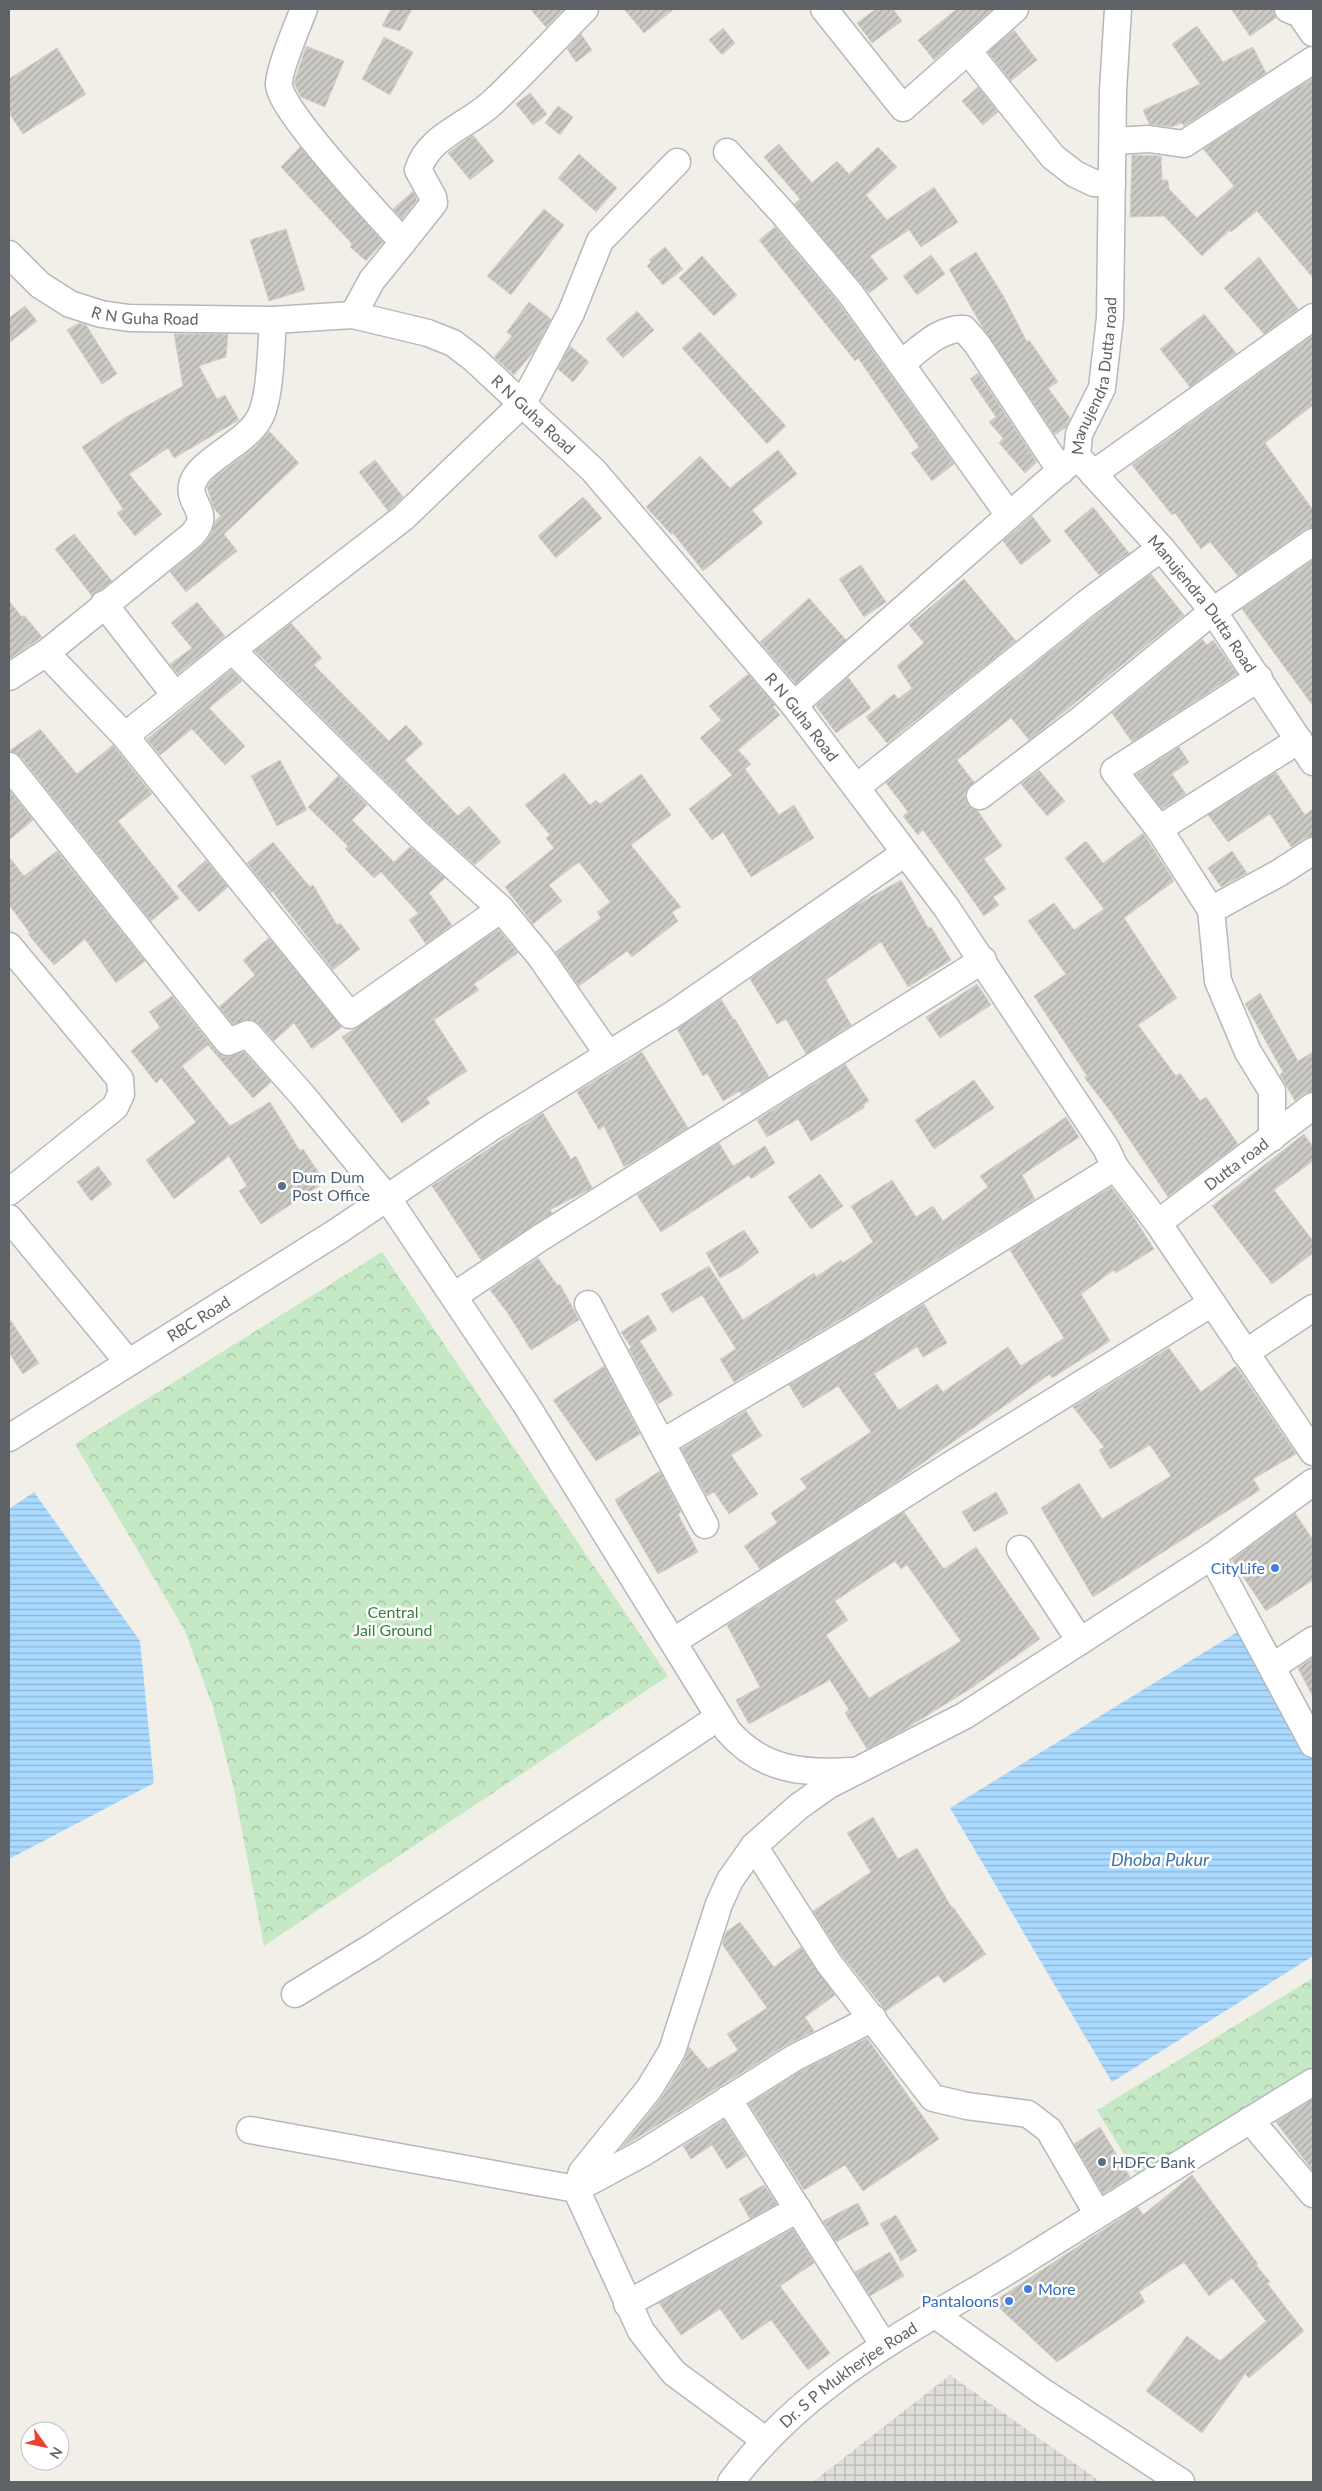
<svg xmlns="http://www.w3.org/2000/svg" width="1322" height="2491" viewBox="0 0 1322 2491" font-family="Lato,sans-serif">
  <style>
    .industrial { fill: url(#industrial-grid) }
    .park { fill: url(#park-crowns) }
    .water { fill: url(#water-rules) }
    .building { fill: url(#building-hatch); stroke: #d6d1c6; fill-rule: evenodd }
    .lines { fill: none; stroke-linecap: round; stroke-linejoin: round }
    .minor-casing { stroke: #b5b8bc; stroke-width: 29 }
    .minor { stroke: #fff; stroke-width: 26 }
    .service-dot { fill: #5c6f8a; stroke: #fff; stroke-width: 2 }
    .shop-dot { fill: #3f7fe0; stroke: #fff; stroke-width: 2 }
    .labels { text-anchor: middle; stroke-width: 5; stroke-linejoin: round; paint-order: stroke }
    .street-label { font-size: 16px; fill: #5f6368; stroke: #fff }
    .service-label { font-size: 16px; fill: #4e5e75; stroke: #fff; text-anchor: start }
    .shop-label { font-size: 16px; fill: #366cbe; stroke: #fff; text-anchor: end }
    .park-label { font-size: 16px; fill: #348238; stroke: #fff }
    .water-label { font-size: 18px; font-style: italic; fill: #4174aa; stroke: #fff }
  </style>
  <defs>
    <pattern id="industrial-grid" width="8" height="8" patternUnits="userSpaceOnUse" patternTransform="scale(1.25)"><rect width="8" height="8" fill="#e0deda"/><path d="M0 4h8M4 0v8" fill="none" stroke="#b9b8b5"/></pattern>
    <pattern id="park-crowns" width="20" height="18" patternUnits="userSpaceOnUse" patternTransform="scale(1.25)"><rect width="20" height="18" fill="#c5e8c5"/><path d="M2 6a3 3 0 1 1 6 0M12 15a3 3 0 1 1 6 0" fill="none" stroke="#a3c0a4"/></pattern>
    <pattern id="water-rules" width="6" height="5" patternUnits="userSpaceOnUse" patternTransform="scale(1.25)"><rect width="6" height="5" fill="#aadaff"/><path d="M0 2.5h6" fill="none" stroke="#8eb4d2"/></pattern>
    <pattern id="building-hatch" width="6" height="6" patternUnits="userSpaceOnUse" patternTransform="scale(1.25)"><rect width="6" height="6" fill="#cccac5"/><path d="M-1 1l2-2M0 6l6-6M5 7l2-2" fill="none" stroke="#a9a8a4"/></pattern>
  </defs>
  <rect width="100%" height="100%" fill="#f1efe8"/>
  <polygon class="industrial" points="950,2375 1101,2482 813,2482"/>
  <g class="park">
    <polygon points="382,1252 668,1676 264,1946 234,1789 213,1707 185,1631 75,1444"/>
    <polygon points="1313,1978 1313,2068 1138,2177 1097,2110"/>
  </g>
  <g class="water">
    <polygon points="34,1492 140,1641 154,1783 9,1859 9,1509"/>
    <polygon points="1244,1628 1313,1755 1313,1956 1112,2082 950,1808"/>
  </g>
  <g class="building">
    <polygon points="391,9 412,9 400,31 382,26"/>
    <polygon points="530,9 564,9 546,27"/>
    <polygon points="624,9 674,9 644,33"/>
    <polygon points="876,9 893,9 902,21 872,43 857,23"/>
    <polygon points="957,9 993,9 934,60 918,40"/>
    <polygon points="1231,9 1273,9 1276,18 1250,36"/>
    <polygon points="1197,26 1223,62 1253,47 1266,73 1184,126 1182,123 1172,127 1149,124 1143,110 1200,84 1172,44"/>
    <polygon points="723,28 735,43 722,55 709,40"/>
    <polygon points="1014,30 1037,60 1011,81 988,52"/>
    <polygon points="581,34 592,50 576,62 567,49"/>
    <polygon points="384,37 413,52 390,95 362,79"/>
    <polygon points="306,46 344,61 325,107 301,97 294,83"/>
    <polygon points="57,48 86,94 23,134 9,113 9,79"/>
    <polygon points="1313,78 1313,278 1257,211 1231,232 1230,230 1202,256 1164,216 1130,217 1132,155 1161,156 1162,180 1168,180 1169,189 1197,218 1234,186 1203,149"/>
    <polygon points="978,87 998,112 983,125 962,101"/>
    <polygon points="530,93 547,114 533,125 516,104"/>
    <polygon points="558,106 573,117 560,135 545,123"/>
    <polygon points="473,135 494,161 470,180 448,153"/>
    <polygon points="779,144 812,183 837,161 849,174 878,147 897,167 866,195 887,220 934,187 958,222 921,247 909,230 870,256 888,279 869,293 794,204 800,199 764,157"/>
    <polygon points="300,147 383,242 366,261 350,247 352,244 281,167"/>
    <polygon points="579,154 617,188 596,212 558,178"/>
    <polygon points="413,191 417,200 402,219 393,209"/>
    <polygon points="544,209 564,225 511,295 487,276"/>
    <polygon points="775,227 838,302 954,464 932,481 911,453 919,447 858,358 855,361 759,240"/>
    <polygon points="286,229 305,290 269,301 250,240"/>
    <polygon points="665,247 683,269 663,285 647,266 651,262 649,260"/>
    <polygon points="976,252 1004,297 1027,342 1029,340 1058,382 1048,388 1070,418 1066,427 1055,435 983,328 949,269"/>
    <polygon points="931,255 945,274 917,295 903,276"/>
    <polygon points="702,256 737,295 714,316 679,278"/>
    <polygon points="1259,257 1298,309 1264,334 1224,288"/>
    <polygon points="529,302 551,319 534,351 514,375 494,357 512,336 507,332"/>
    <polygon points="25,306 37,321 9,343 9,318"/>
    <polygon points="637,311 654,330 623,358 606,339"/>
    <polygon points="1204,314 1236,353 1190,387 1160,349"/>
    <polygon points="79,323 86,325 117,374 102,384 67,330"/>
    <polygon points="700,332 786,426 767,444 682,348"/>
    <polygon points="174,334 228,334 226,357 199,366 217,399 225,395 239,420 174,458 168,448 129,474 162,514 135,536 117,513 123,509 82,447 126,417 183,386"/>
    <polygon points="1313,335 1313,405 1265,443 1313,510 1313,527 1304,530 1238,576 1210,542 1201,549 1175,513 1172,515 1132,465"/>
    <polygon points="570,346 589,362 573,382 558,369"/>
    <polygon points="978,373 1037,462 1025,473 999,443 1003,438 989,422 996,417 970,379"/>
    <polygon points="269,431 299,463 224,534 237,551 186,592 170,572 204,544 212,532 215,521 221,516 214,509 207,487 215,477 254,448"/>
    <polygon points="778,450 797,474 752,510 763,523 703,571 673,533 671,534 646,507 700,456 730,488"/>
    <polygon points="375,460 403,497 388,511 359,472"/>
    <polygon points="583,497 602,518 556,558 538,536"/>
    <polygon points="1093,507 1129,553 1099,575 1064,531"/>
    <polygon points="1032,516 1051,541 1021,565 1003,541"/>
    <polygon points="74,534 112,581 92,596 55,549"/>
    <polygon points="1313,560 1313,706 1242,609"/>
    <polygon points="861,565 886,602 864,617 839,579"/>
    <polygon points="1151,574 1184,615 1029,740 1011,718 957,760 974,782 966,791 965,797 968,805 977,810 1002,846 984,859 1006,889 993,897 999,905 984,916 923,830 918,835 903,816 908,812 886,783 1096,615"/>
    <polygon points="964,579 1016,641 887,743 866,717 894,694 898,699 912,688 897,666 924,643 909,625"/>
    <polygon points="809,598 846,640 796,684 760,642"/>
    <polygon points="9,601 22,617 24,615 42,637 9,659"/>
    <polygon points="197,602 225,636 178,674 170,664 192,648 171,623"/>
    <polygon points="291,623 322,658 314,665 389,741 406,725 423,744 405,760 458,816 469,806 501,842 475,865 426,821 255,651"/>
    <polygon points="1202,639 1207,645 1213,640 1237,674 1132,742 1112,713"/>
    <polygon points="231,670 242,681 209,708 245,746 225,765 192,729 160,755 147,739"/>
    <polygon points="748,674 775,705 773,707 780,715 738,750 751,764 745,769 779,815 794,805 814,838 751,877 723,832 712,840 689,809 732,775 700,738 721,720 709,706"/>
    <polygon points="848,677 871,708 836,733 816,706"/>
    <polygon points="40,729 77,774 113,745 152,794 118,821 179,898 151,921 21,757 9,751"/>
    <polygon points="1179,747 1189,762 1172,774 1186,794 1162,809 1136,775"/>
    <polygon points="280,760 307,810 277,826 251,776"/>
    <polygon points="1039,770 1065,801 1047,816 1021,784"/>
    <polygon points="1276,772 1305,815 1313,809 1313,836 1305,838 1291,847 1270,814 1228,842 1208,815"/>
    <polygon points="564,773 590,805 596,800 600,804 641,774 671,815 631,845 681,907 672,912 678,921 632,957 627,951 579,986 555,952 601,918 597,912 610,902 579,862 549,885 562,901 533,924 505,887 554,848 546,838 550,835 525,805"/>
    <polygon points="338,776 367,805 352,820 394,862 410,847 445,878 429,893 452,925 426,944 409,920 418,913 381,872 374,878 345,849 348,846 308,807"/>
    <polygon points="9,790 33,820 9,840"/>
    <polygon points="1143,833 1174,881 1124,918 1177,998 1138,1025 1176,1076 1180,1073 1200,1101 1206,1097 1238,1144 1168,1197 1111,1112 1084,1077 1087,1076 1034,996 1066,974 1028,921 1054,903 1074,930 1104,909 1065,858 1086,841 1103,863"/>
    <polygon points="273,842 310,887 313,885 337,925 340,923 360,949 333,970 272,891 271,893 247,863"/>
    <polygon points="57,851 145,961 116,983 85,939 54,965 28,934 30,933 9,905 9,857 24,876"/>
    <polygon points="1232,851 1247,873 1221,887 1208,868"/>
    <polygon points="206,860 228,887 199,912 177,886"/>
    <polygon points="901,880 928,928 931,927 951,960 908,987 881,942 826,980 851,1025 806,1054 786,1019 777,1024 750,979 858,904"/>
    <polygon points="498,929 518,953 474,984 479,990 434,1020 467,1071 426,1098 430,1103 402,1123 342,1037"/>
    <polygon points="269,938 342,1027 312,1049 294,1023 274,1041 259,1024 252,1020 233,1024 219,1007 255,975 243,960"/>
    <polygon points="977,984 991,1005 940,1038 926,1017"/>
    <polygon points="1260,993 1298,1061 1313,1052 1313,1091 1304,1094 1295,1101 1280,1075 1283,1072 1245,1004"/>
    <polygon points="172,996 217,1052 225,1057 244,1052 271,1082 253,1098 208,1045 182,1066 230,1126 270,1102 300,1151 303,1149 325,1182 261,1224 239,1191 247,1186 229,1156 174,1199 146,1160 196,1122 161,1078 156,1083 131,1051 160,1027 149,1012"/>
    <polygon points="721,999 734,1020 735,1019 769,1077 741,1094 740,1091 723,1101 707,1073 703,1076 677,1029"/>
    <polygon points="642,1052 688,1128 624,1167 604,1126 599,1130 577,1092"/>
    <polygon points="845,1064 869,1101 863,1105 865,1107 811,1141 798,1119 767,1137 757,1120"/>
    <polygon points="974,1080 994,1108 934,1149 915,1120"/>
    <polygon points="543,1113 571,1159 576,1156 592,1188 550,1210 552,1213 481,1260 432,1186"/>
    <polygon points="1066,1117 1079,1137 1022,1175 1035,1199 850,1314 734,1382 720,1359 736,1349 702,1295 672,1313 661,1294 709,1266 743,1320 814,1273 816,1277 841,1260 843,1263 873,1242 851,1206 892,1180 916,1217 933,1206 943,1221 988,1187 980,1176"/>
    <polygon points="1304,1134 1313,1147 1313,1161 1274,1190 1313,1241 1313,1253 1272,1284 1212,1206"/>
    <polygon points="719,1143 733,1166 765,1146 775,1163 751,1179 749,1175 661,1232 637,1195"/>
    <polygon points="98,1166 112,1184 91,1201 77,1182"/>
    <polygon points="820,1174 843,1206 811,1229 788,1197"/>
    <polygon points="1111,1187 1131,1213 1154,1249 1116,1273 1114,1270 1081,1294 1110,1341 1052,1378 1050,1374 887,1488 760,1569 744,1546 777,1523 771,1513 807,1488 800,1479 871,1432 838,1386 803,1408 789,1385 924,1304 947,1343 923,1357 917,1347 874,1374 899,1410 937,1384 943,1392 1008,1347 1021,1366 1064,1338 1010,1250"/>
    <polygon points="744,1230 759,1252 740,1267 720,1278 706,1253"/>
    <polygon points="538,1258 558,1286 560,1284 579,1320 531,1350 507,1312 490,1290"/>
    <polygon points="648,1315 657,1330 640,1341 673,1395 658,1404 629,1349 634,1345 631,1347 621,1332"/>
    <polygon points="9,1318 39,1363 23,1374 9,1353"/>
    <polygon points="1169,1348 1201,1392 1236,1366 1296,1454 1253,1479 1260,1490 1093,1597 1041,1508 1079,1483 1102,1519 1171,1476 1150,1445 1110,1469 1099,1450 1104,1447 1073,1407"/>
    <polygon points="604,1366 640,1434 596,1461 553,1400"/>
    <polygon points="746,1411 762,1436 731,1455 758,1494 729,1514 714,1492 707,1496 681,1449"/>
    <polygon points="660,1471 681,1512 678,1514 698,1552 658,1574 615,1500"/>
    <polygon points="996,1492 1008,1513 974,1532 962,1512"/>
    <path d="M904,1512L944,1569L976,1547L1040,1639L973,1687L902,1731L867,1749L845,1713L849,1710L830,1680L749,1724L736,1700L760,1687L727,1625ZM895,1561L901,1569L907,1565L961,1641L869,1698L826,1635L848,1620L835,1601Z"/>
    <polygon points="1295,1513 1313,1540 1313,1580 1266,1611 1232,1560"/>
    <polygon points="1313,1658 1313,1697 1298,1668"/>
    <polygon points="873,1817 898,1859 917,1848 952,1908 953,1907 986,1954 944,1983 938,1975 886,2011 840,1953 813,1911 871,1872 847,1833"/>
    <polygon points="740,1922 774,1967 801,1947 835,1995 805,2017 814,2031 786,2045 621,2148 662,2097 685,2059 689,2047 708,2069 738,2050 727,2034 767,2008 722,1944 726,1932"/>
    <polygon points="867,2038 939,2139 863,2191 845,2165 804,2190 749,2104 801,2071"/>
    <polygon points="1313,2099 1313,2171 1276,2122"/>
    <polygon points="724,2120 746,2156 727,2169 712,2145 691,2159 683,2146"/>
    <polygon points="1100,2127 1130,2177 1103,2194 1074,2144"/>
    <polygon points="1192,2175 1258,2264 1256,2265 1270,2282 1267,2283 1304,2331 1249,2378 1245,2374 1202,2433 1146,2391 1187,2336 1220,2361 1266,2321 1232,2278 1209,2296 1184,2262 1139,2292 1145,2302 1057,2362 993,2302 1138,2207 1143,2215"/>
    <polygon points="764,2185 777,2204 750,2219 739,2199"/>
    <polygon points="858,2203 869,2224 836,2242 823,2221"/>
    <polygon points="896,2215 917,2251 901,2261 880,2224"/>
    <polygon points="793,2229 814,2263 780,2286 830,2353 808,2370 771,2320 742,2340 720,2309 681,2335 659,2303"/>
    <polygon points="890,2252 904,2276 870,2296 855,2272"/>
  </g>
  <g class="lines">
    <g class="minor-casing">
      <g id="minor">
        <path d="M304,9C298,24 278,72 279,85C279,109 381,218 403,242L372,280L353,315"/>
        <polyline points="824,9 903,108 1015,9"/>
        <polyline points="1288,9 1300,14 1313,33"/>
        <polyline points="968,51 1053,157 1075,174 1094,183 1112,183"/>
        <polyline points="1113,141 1149,139 1184,144 1313,60"/>
        <polyline points="727,152 781,211 850,293 1009,515"/>
        <path d="M403,242L434,203L433,197L418,170C429,135 468,126 493,102C525,72 554,40 585,9"/>
        <path id="s1" d="M9,254L40,285L70,304L101,314L129,318L273,320L353,315L428,333L453,343L474,359L593,470L794,705L946,907L1106,1148L1115,1167L1158,1223L1313,1452"/>
        <path d="M273,320C271,345 271,399 259,419C246,443 201,460 193,482C185,504 214,511 192,535L46,653L125,736L350,1015L501,909L540,956L608,1054"/>
        <path d="M901,364C919,350 940,327 964,329L977,344L1061,471"/>
        <path id="s2" d="M1077,456L1161,548L1213,611L1313,762"/>
        <polyline points="1093,474 1313,317"/>
        <polyline points="104,604 175,695"/>
        <polyline points="232,650 403,518 523,403 571,313 600,241 677,162"/>
        <polyline points="9,677 46,653"/>
        <path id="s3" d="M794,705L1077,456L1079,434L1102,388L1110,318L1113,91L1118,9"/>
        <polyline points="125,736 232,650 416,832 501,909"/>
        <path d="M9,766L228,1042L248,1034L303,1096L388,1199L525,1403L728,1731C762,1770 802,1774 851,1771"/>
        <polyline points="857,787 1087,603 1161,548"/>
        <polyline points="980,796 1081,719 1213,611 1313,542"/>
        <polyline points="1159,829 1299,740"/>
        <polyline points="1211,910 1159,829 1114,771 1259,678"/>
        <polyline points="9,946 120,1079 121,1094 115,1107 9,1192"/>
        <polyline points="1272,1138 1272,1091 1248,1052 1218,981 1211,910 1279,873 1313,851"/>
        <polyline points="9,1218 128,1362"/>
        <path id="s4" d="M1158,1223L1313,1106"/>
        <polyline points="454,1296 540,1238 983,960"/>
        <polyline points="588,1304 705,1525"/>
        <polyline points="1245,1353 1313,1308"/>
        <path id="s5" d="M9,1438L338,1231L492,1127L675,1013L905,853"/>
        <polyline points="663,1442 858,1327 1115,1167"/>
        <polyline points="1020,1549 1080,1641"/>
        <polyline points="1212,1556 1313,1744"/>
        <polyline points="674,1641 949,1466 1212,1303"/>
        <polyline points="1272,1667 1313,1640"/>
        <polyline points="754,1846 828,1962 933,2098 967,2106 1028,2114 1049,2130 1097,2213"/>
        <polyline points="295,1994 372,1947 719,1717"/>
        <polyline points="728,2099 883,2344"/>
        <polyline points="1250,2120 1313,2194"/>
        <polyline points="250,2130 576,2189 643,2153 794,2058 873,2018"/>
        <polyline points="627,2304 798,2209"/>
        <polyline points="934,2314 1043,2392 1181,2482"/>
        <polyline points="765,2440 674,2373 641,2331 576,2189 582,2172 649,2089 672,2051 719,1904 730,1880 754,1846 798,1807 829,1785 964,1716 1212,1556 1313,1482"/>
        <path id="s6" d="M731,2482C808,2379 914,2329 1021,2263C1118,2202 1215,2141 1313,2082"/>
      </g>
    </g>
    <use href="#minor" class="minor"/>
  </g>
  <g class="service-dot">
    <circle cx="282" cy="1186" r="5"/>
    <circle cx="1102" cy="2162" r="5"/>
  </g>
  <g class="shop-dot">
    <circle cx="1275" cy="1568" r="5"/>
    <circle cx="1028" cy="2289" r="5"/>
    <circle cx="1009" cy="2301" r="5"/>
  </g>
  <g class="labels">
    <g class="street-label">
      <text dy="6" stroke="none"><textPath href="#s1" startOffset="156">R N Guha Road</textPath></text>
      <text dy="6" stroke="none"><textPath href="#s3" startOffset="460">Manujendra Dutta road</textPath></text>
      <text dy="6" stroke="none"><textPath href="#s1" startOffset="576">R N Guha Road</textPath></text>
      <text dy="6" stroke="none"><textPath href="#s2" startOffset="194">Manujendra Dutta Road</textPath></text>
      <text dy="6" stroke="none"><textPath href="#s1" startOffset="981">R N Guha Road</textPath></text>
      <text dy="6" stroke="none"><textPath href="#s4" startOffset="98">Dutta road</textPath></text>
      <text dy="6" stroke="none"><textPath href="#s5" startOffset="224">RBC Road</textPath></text>
      <text dy="6" stroke="none"><textPath href="#s6" startOffset="160">Dr. S P Mukherjee Road</textPath></text>
    </g>
    <g class="service-label">
      <text x="292" y="1183">Dum Dum<tspan x="292" dy="18">Post Office</tspan></text>
      <text x="1112" y="2168">HDFC Bank</text>
    </g>
    <g class="shop-label">
      <text x="1265" y="1574">CityLife</text>
      <text x="1038" y="2295" text-anchor="start">More</text>
      <text x="999" y="2307">Pantaloons</text>
    </g>
    <g class="park-label">
      <text x="393" y="1618">Central<tspan x="393" dy="18">Jail Ground</tspan></text>
    </g>
    <g class="water-label">
      <text x="1160" y="1866">Dhoba Pukur</text>
    </g>
  </g>
  <rect width="1322" height="2491" fill="none" stroke="#5f6368" stroke-width="20"/>
  <g transform="translate(45 2446) rotate(123)"><circle r="24" fill="#ffffff" stroke="#bfc1c3"/>
  <path d="M0-4L9 19L0 12L-9 19Z" fill="#ea4335"/>
  <text y="-8" font-size="14" font-weight="bold" text-anchor="middle" fill="#5f6368">N</text>
  </g>
</svg>
